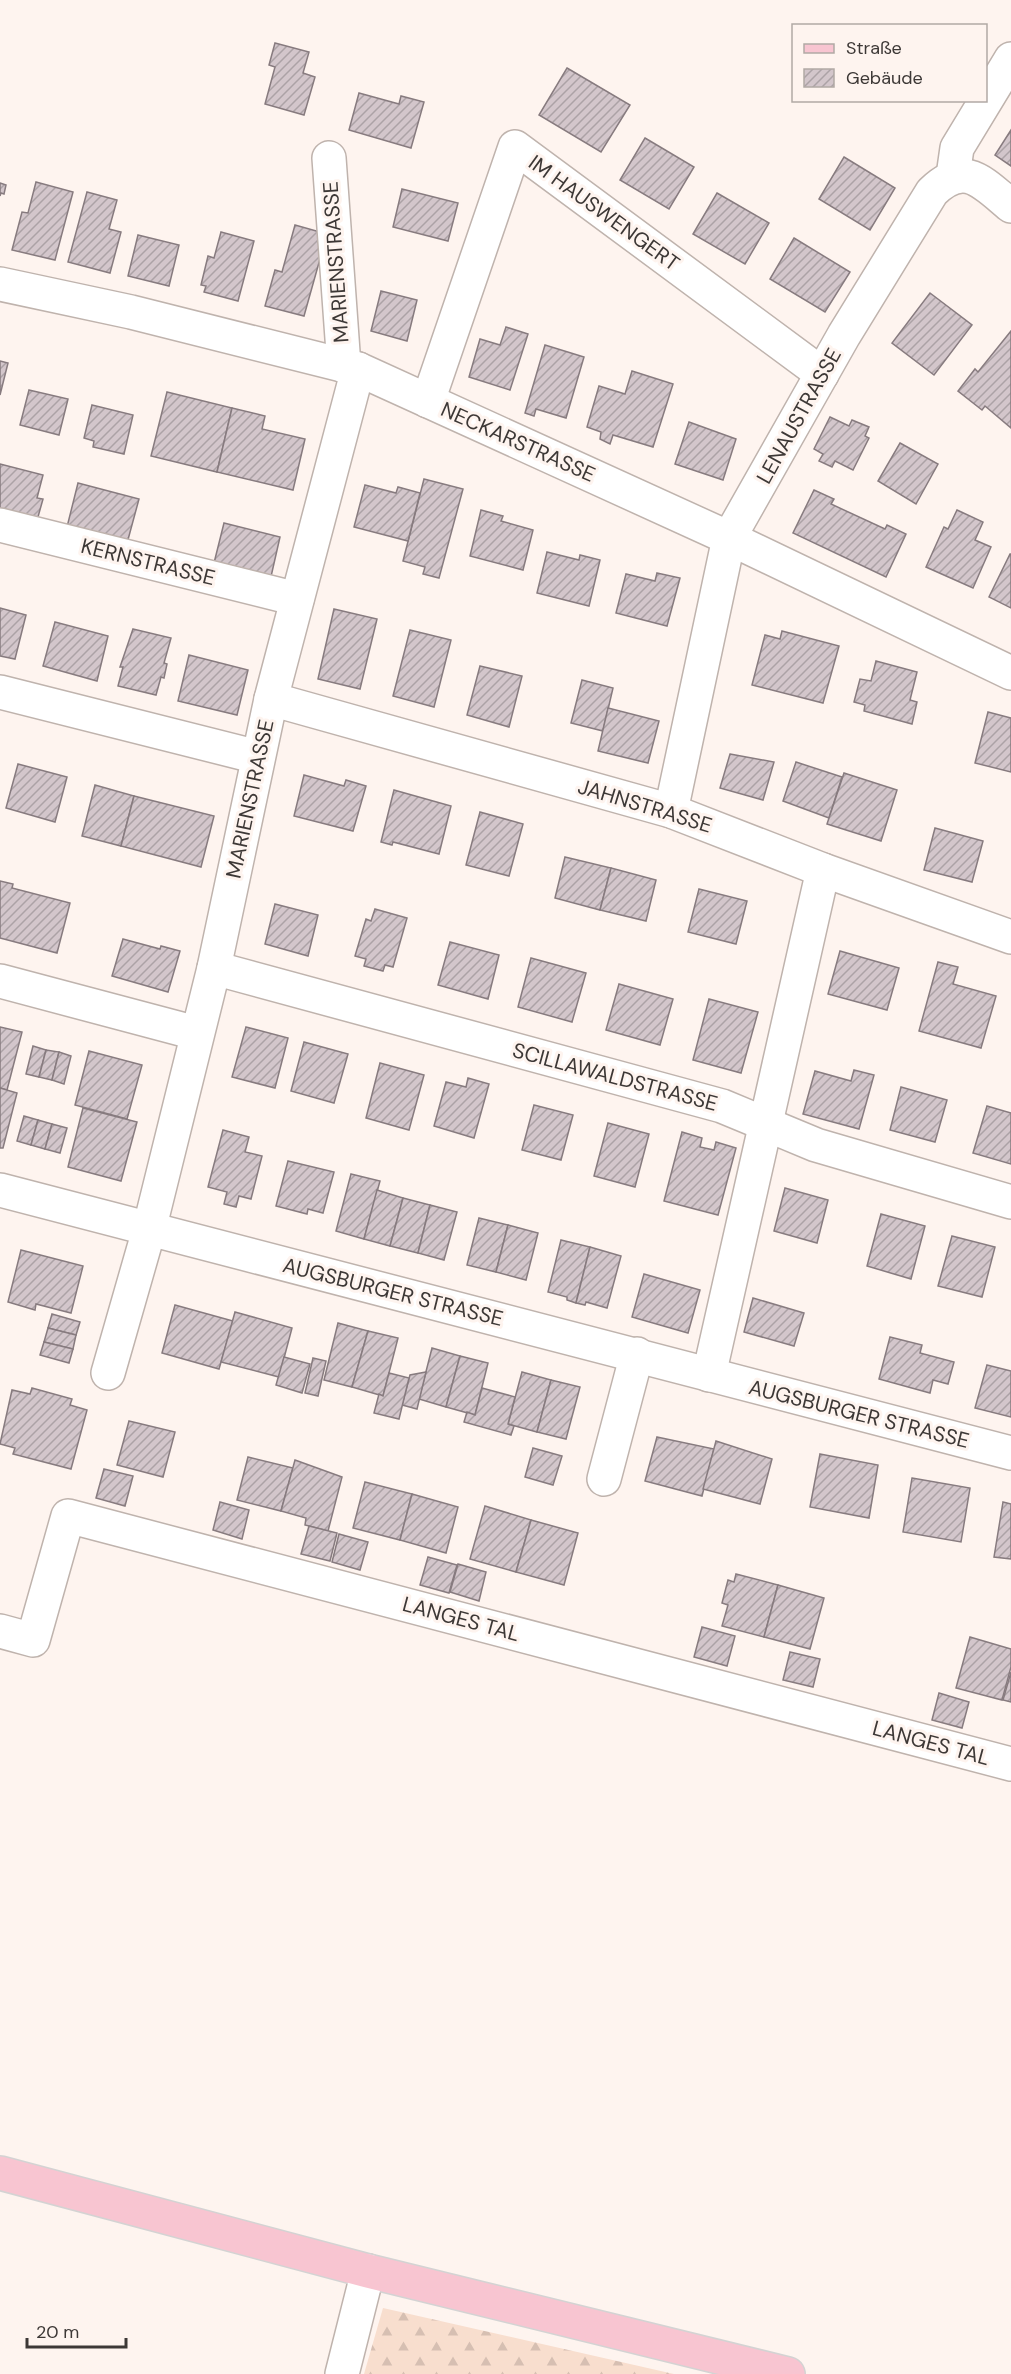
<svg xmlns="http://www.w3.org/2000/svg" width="1011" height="2374" viewBox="0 0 1011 2374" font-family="'DM Sans',sans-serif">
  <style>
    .forest { fill: url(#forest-firs) }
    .building { fill: url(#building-hatch); stroke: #877b7f; stroke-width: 1.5 }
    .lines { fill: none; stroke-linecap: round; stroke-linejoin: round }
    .minor-casing { stroke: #bfb3ad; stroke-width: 36 }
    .major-casing { stroke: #d4d3d3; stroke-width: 36 }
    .minor { stroke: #fff; stroke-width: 33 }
    .major { stroke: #f8c5d1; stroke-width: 33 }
    .labels { text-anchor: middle; stroke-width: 6; stroke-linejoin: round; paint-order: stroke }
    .street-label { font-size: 21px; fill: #3d3836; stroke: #fef4ef }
  </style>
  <defs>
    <pattern id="forest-firs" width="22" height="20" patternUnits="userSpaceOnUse" patternTransform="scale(1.5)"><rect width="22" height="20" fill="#f8dece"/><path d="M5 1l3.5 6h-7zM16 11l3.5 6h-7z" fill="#d6bfb2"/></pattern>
    <pattern id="building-hatch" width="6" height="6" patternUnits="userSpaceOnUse" patternTransform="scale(1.5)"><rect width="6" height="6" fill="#d3c6cb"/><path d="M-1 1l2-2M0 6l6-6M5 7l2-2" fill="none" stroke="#aca2a6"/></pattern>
  </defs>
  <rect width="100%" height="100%" fill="#fef4ef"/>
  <polygon class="forest" points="383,2308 674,2374 364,2374"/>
  <g class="building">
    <polygon points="275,43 309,52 303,73 315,77 304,115 265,104 275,67 269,65"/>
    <polygon points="567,68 630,105 601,152 539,115"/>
    <polygon points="359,93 399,104 401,96 424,102 411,148 349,130"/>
    <polygon points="1011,130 1011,166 995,155"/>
    <polygon points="645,138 694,167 669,209 620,180"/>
    <polygon points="844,157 895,188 870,230 819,199"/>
    <polygon points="36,182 73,192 55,260 12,250 22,212 28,213"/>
    <polygon points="0,183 6,185 4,194 1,193 0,196"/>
    <polygon points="402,189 458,203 448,241 393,227"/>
    <polygon points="87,192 117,200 109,229 121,232 110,273 68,262"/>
    <polygon points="717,193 769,223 745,264 693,234"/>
    <polygon points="295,225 327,234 304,316 265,306 275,270 282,272"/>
    <polygon points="221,232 254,241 238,301 204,292 206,286 201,285 208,256 214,258"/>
    <polygon points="138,235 179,245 169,286 128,276"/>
    <polygon points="794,238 850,272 825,312 770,279"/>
    <polygon points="381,291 417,300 407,341 371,331"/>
    <polygon points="930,293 972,325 934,375 892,343"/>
    <polygon points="506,327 528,334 510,390 469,377 480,339 500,345"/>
    <polygon points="1011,331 1011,428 985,406 982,410 958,391 975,369 978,372"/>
    <polygon points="545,345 584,357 566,418 536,409 534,416 525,413"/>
    <polygon points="0,361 8,363 0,395"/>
    <polygon points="632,371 673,384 653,447 613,435 610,444 600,439 601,432 587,427 599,386 625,394"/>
    <polygon points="29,390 68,399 59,435 20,425"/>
    <polygon points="167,392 232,408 217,472 151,456"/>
    <polygon points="92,405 133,415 124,454 93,447 94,441 84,438"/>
    <polygon points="232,408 265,416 262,429 305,439 293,490 217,472"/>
    <polygon points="830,417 849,426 852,420 869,427 865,436 869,438 853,470 835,461 832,467 819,461 823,454 814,449"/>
    <polygon points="689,422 736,439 723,480 675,464"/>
    <polygon points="900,443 938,464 916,504 878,481"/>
    <polygon points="0,464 43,475 37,498 43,499 36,524 0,515"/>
    <polygon points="424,479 463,489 439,578 423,574 425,567 403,561"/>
    <polygon points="78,483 139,499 126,547 66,531"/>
    <polygon points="365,485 396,493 398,487 420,493 408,541 354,527"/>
    <polygon points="814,490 834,499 831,504 885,529 887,525 906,534 886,577 793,533"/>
    <polygon points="481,510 503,516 501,521 533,530 523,570 470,556"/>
    <polygon points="957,510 983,522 975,540 991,547 973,588 926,567 944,527 948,529"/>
    <polygon points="224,523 280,537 270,581 213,567"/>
    <polygon points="547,552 579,560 580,555 600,560 589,606 537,593"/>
    <polygon points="1010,554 1011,554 1011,608 989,597"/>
    <polygon points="657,573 680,578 667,626 616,613 626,574 655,581"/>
    <polygon points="0,608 26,615 15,659 0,656"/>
    <polygon points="334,609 377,619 360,689 318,679"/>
    <polygon points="55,622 108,636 97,681 43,666"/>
    <polygon points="133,629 171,638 164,663 167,664 164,678 161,677 156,695 118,686 123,667 120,667"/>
    <polygon points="410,630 451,640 434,707 393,696"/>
    <polygon points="782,631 839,646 823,703 752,685 765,635 780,639"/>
    <polygon points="189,655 248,670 237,715 178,701"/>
    <polygon points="876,661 917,672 910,700 917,702 912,724 864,711 865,705 854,702 860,679 871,681"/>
    <polygon points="480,666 522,676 509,727 467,715"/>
    <polygon points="582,680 613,688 603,731 571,723"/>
    <polygon points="608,708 659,721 648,763 598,751"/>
    <polygon points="988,712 1011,718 1011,772 975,763"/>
    <polygon points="730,754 774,762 763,800 720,788"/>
    <polygon points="796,762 842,777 829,818 783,801"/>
    <polygon points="18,764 67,777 55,822 6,808"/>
    <polygon points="844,773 897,790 881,841 827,824"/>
    <polygon points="304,775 344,786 346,780 366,786 353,831 294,816"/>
    <polygon points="95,785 134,796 121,846 82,836"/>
    <polygon points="394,790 451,806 439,854 393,842 392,845 381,842"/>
    <polygon points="134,796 214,816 201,867 121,846"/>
    <polygon points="480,812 523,824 509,876 466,865"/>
    <polygon points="935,828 983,841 972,882 924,870"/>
    <polygon points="565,857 611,868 600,910 555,898"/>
    <polygon points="611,868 656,880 646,921 600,910"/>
    <polygon points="0,881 13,884 12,888 70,903 57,953 0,938"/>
    <polygon points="699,889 747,901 736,944 688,932"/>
    <polygon points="275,904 318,915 308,956 265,944"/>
    <polygon points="375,909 407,918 393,967 385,965 383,971 364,966 366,959 355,956 366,919 371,921"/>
    <polygon points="123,939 160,949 161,946 180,951 168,992 112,976"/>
    <polygon points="450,942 499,955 488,999 438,985"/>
    <polygon points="840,951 899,968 887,1010 828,994"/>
    <polygon points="531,958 586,973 572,1022 518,1007"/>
    <polygon points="938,962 958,967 953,984 996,996 981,1048 919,1031"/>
    <polygon points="619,984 673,999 660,1045 606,1030"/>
    <polygon points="709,999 758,1012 741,1073 693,1060"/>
    <polygon points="0,1027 22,1032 7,1090 0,1088"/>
    <polygon points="246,1027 288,1038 275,1088 232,1077"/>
    <polygon points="304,1042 348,1054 334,1103 291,1091"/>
    <polygon points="33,1046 46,1050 39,1077 26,1074"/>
    <polygon points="46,1050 59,1052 52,1080 39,1077"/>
    <polygon points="89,1051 142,1065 127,1119 75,1105"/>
    <polygon points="59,1052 71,1056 64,1084 52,1080"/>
    <polygon points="380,1063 424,1075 409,1130 366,1118"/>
    <polygon points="854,1070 874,1075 859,1129 803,1114 815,1071 851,1081"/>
    <polygon points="468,1078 489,1084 474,1138 434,1126 446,1082 466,1087"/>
    <polygon points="901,1087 947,1100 935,1142 890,1130"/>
    <polygon points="0,1088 17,1093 3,1148 0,1148"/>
    <polygon points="534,1105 573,1115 561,1160 522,1150"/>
    <polygon points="987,1106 1011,1113 1011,1164 973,1153"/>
    <polygon points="83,1108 137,1122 121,1181 68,1167"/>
    <polygon points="24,1116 38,1120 31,1145 17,1141"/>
    <polygon points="38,1120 52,1124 45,1149 31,1145"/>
    <polygon points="608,1123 649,1134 635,1187 594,1176"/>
    <polygon points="52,1124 67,1128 60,1153 45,1149"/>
    <polygon points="223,1130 249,1137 245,1152 262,1156 251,1199 239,1196 236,1207 224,1204 227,1192 208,1187"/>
    <polygon points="682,1132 702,1138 700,1147 714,1150 716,1142 736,1148 718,1215 664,1201"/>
    <polygon points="288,1161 334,1172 323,1213 308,1209 307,1214 276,1206"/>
    <polygon points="351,1174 380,1181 364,1239 336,1231"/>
    <polygon points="785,1188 828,1200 817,1243 774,1231"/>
    <polygon points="377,1190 403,1198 390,1246 364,1239"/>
    <polygon points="403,1198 430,1205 418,1253 390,1246"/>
    <polygon points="430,1205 457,1212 444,1260 418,1253"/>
    <polygon points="881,1214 925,1226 911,1279 867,1266"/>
    <polygon points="479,1218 508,1225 496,1272 467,1265"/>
    <polygon points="508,1225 538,1233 526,1280 496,1272"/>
    <polygon points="952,1236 995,1247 982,1297 938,1286"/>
    <polygon points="561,1240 590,1247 576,1303 567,1300 567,1297 548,1292"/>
    <polygon points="590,1247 621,1256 607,1308 586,1302 585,1305 576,1303"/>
    <polygon points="21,1250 83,1266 71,1313 36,1304 35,1310 8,1302"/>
    <polygon points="644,1274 700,1290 688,1333 632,1317"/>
    <polygon points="753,1298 804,1313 794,1346 744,1332"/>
    <polygon points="175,1305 233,1321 219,1369 162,1353"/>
    <polygon points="235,1312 292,1328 279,1377 221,1362"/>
    <polygon points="52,1314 80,1322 76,1335 48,1328"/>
    <polygon points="338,1323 368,1331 352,1387 324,1380"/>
    <polygon points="48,1328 76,1335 73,1349 44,1342"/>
    <polygon points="368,1331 398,1338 383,1396 352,1387"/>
    <polygon points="890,1337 922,1345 920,1353 954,1362 948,1384 933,1380 930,1393 879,1379"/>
    <polygon points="44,1342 73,1349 69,1363 40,1355"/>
    <polygon points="432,1348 460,1356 446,1407 419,1399"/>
    <polygon points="460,1356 488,1363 475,1415 446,1407"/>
    <polygon points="284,1357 310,1364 302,1393 276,1385"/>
    <polygon points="313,1358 326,1361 318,1396 305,1393"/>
    <polygon points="987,1365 1011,1371 1011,1417 975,1408"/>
    <polygon points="426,1372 417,1409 402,1405 410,1375"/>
    <polygon points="522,1372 551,1380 537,1432 508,1424"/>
    <polygon points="389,1373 409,1378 399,1419 374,1413 379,1394 383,1396"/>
    <polygon points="551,1380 580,1387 566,1439 537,1432"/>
    <polygon points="32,1388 72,1399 70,1405 87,1410 71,1469 13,1454 15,1448 0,1444 12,1390 30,1394"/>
    <polygon points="482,1388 515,1397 508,1424 514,1426 511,1435 464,1422 467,1412 475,1415"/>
    <polygon points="129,1421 175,1432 163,1477 117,1465"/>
    <polygon points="657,1437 714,1449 702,1496 645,1481"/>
    <polygon points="716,1441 772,1459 760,1504 703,1489"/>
    <polygon points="533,1448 562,1456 553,1485 525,1477"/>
    <polygon points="820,1454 878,1465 869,1518 810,1507"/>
    <polygon points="248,1457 293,1468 281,1511 237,1500"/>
    <polygon points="295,1460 342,1477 328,1531 305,1525 306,1518 281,1511"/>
    <polygon points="104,1469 133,1476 125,1506 96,1498"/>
    <polygon points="912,1478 970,1488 961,1542 903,1532"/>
    <polygon points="365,1482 412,1494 400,1540 353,1528"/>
    <polygon points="412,1494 458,1507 446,1553 400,1540"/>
    <polygon points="220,1502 249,1510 242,1539 213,1530"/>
    <polygon points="1003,1502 1011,1504 1011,1559 994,1557"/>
    <polygon points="485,1506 531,1520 516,1572 470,1559"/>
    <polygon points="531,1520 578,1533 564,1585 516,1572"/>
    <polygon points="309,1526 337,1533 330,1561 301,1554"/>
    <polygon points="339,1534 368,1542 360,1570 332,1562"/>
    <polygon points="428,1557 457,1565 449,1593 420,1585"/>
    <polygon points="458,1564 486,1572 479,1601 450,1592"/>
    <polygon points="736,1574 778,1585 764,1637 722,1626 728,1605 722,1603 728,1580 734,1582"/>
    <polygon points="778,1585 824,1598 810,1649 764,1637"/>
    <polygon points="702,1627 735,1636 727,1666 694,1657"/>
    <polygon points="970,1637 1011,1649 1011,1667 1002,1700 956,1688"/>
    <polygon points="790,1652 820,1659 813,1687 783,1680"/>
    <polygon points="1011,1672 1011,1702 1003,1700"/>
    <polygon points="939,1693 969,1702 962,1728 932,1720"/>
  </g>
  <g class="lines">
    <g class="minor-casing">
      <g id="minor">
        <polyline points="329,158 344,366"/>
        <polyline points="953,176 957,148 1011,59"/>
        <polyline points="0,284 131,312 358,369 729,538 1011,673"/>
        <polyline points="428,401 515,147 822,374"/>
        <polyline points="0,525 297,599"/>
        <polyline points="0,692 258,757"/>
        <polyline points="271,699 671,811 823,870 1011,937"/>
        <path d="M671,811L729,538L844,335L932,192C965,160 982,182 1011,206"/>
        <polyline points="214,968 722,1106 816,1145 1011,1202"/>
        <polyline points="0,981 196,1033"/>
        <polyline points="0,1190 1011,1453"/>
        <polyline points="108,1373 149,1230 214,968 271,699 358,369"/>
        <polyline points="709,1375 823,870"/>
        <polyline points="604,1479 637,1354"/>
        <polyline points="0,1631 33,1640 68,1516 1011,1764"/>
        <polyline points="342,2374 368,2271"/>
      </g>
    </g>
    <g class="major-casing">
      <polyline id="major" points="0,2173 368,2271 788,2374"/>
    </g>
    <use href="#minor" class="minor"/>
    <use href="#major" class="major"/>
  </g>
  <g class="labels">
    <g class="street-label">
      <text transform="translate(604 213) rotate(36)" y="7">IM HAUSWENGERT</text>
      <text transform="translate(336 262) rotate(-94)" y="7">MARIENSTRASSE</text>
      <text transform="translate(799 416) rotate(-61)" y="7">LENAUSTRASSE</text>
      <text transform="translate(518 442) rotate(24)" y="7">NECKARSTRASSE</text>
      <text transform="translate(148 562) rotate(14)" y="7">KERNSTRASSE</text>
      <text transform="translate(250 799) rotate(-78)" y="7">MARIENSTRASSE</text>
      <text transform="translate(645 806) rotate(17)" y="7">JAHNSTRASSE</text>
      <text transform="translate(615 1077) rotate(15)" y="7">SCILLAWALDSTRASSE</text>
      <text transform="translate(393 1292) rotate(14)" y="7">AUGSBURGER STRASSE</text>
      <text transform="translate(859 1414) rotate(14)" y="7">AUGSBURGER STRASSE</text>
      <text transform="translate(461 1619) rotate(15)" y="7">LANGES TAL</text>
      <text transform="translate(931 1743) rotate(15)" y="7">LANGES TAL</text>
    </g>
  </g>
  <rect x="792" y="24" width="195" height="78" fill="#fef4ef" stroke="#b1a9a5" stroke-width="1.5"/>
  <rect x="804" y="44" width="30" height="9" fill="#f8c5d1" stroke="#b1a9a5" stroke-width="1.5"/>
  <text x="846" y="54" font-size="18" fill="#3d3836">Straße</text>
  <rect x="804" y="69" width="30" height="18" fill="url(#building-hatch)" stroke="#b1a9a5" stroke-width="1.5"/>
  <text x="846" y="84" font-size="18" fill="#3d3836">Gebäude</text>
  <path d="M27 2338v9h99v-9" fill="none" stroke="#3d3836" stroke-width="3"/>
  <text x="36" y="2338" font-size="18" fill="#3d3836" stroke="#fef4ef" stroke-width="4.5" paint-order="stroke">20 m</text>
</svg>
